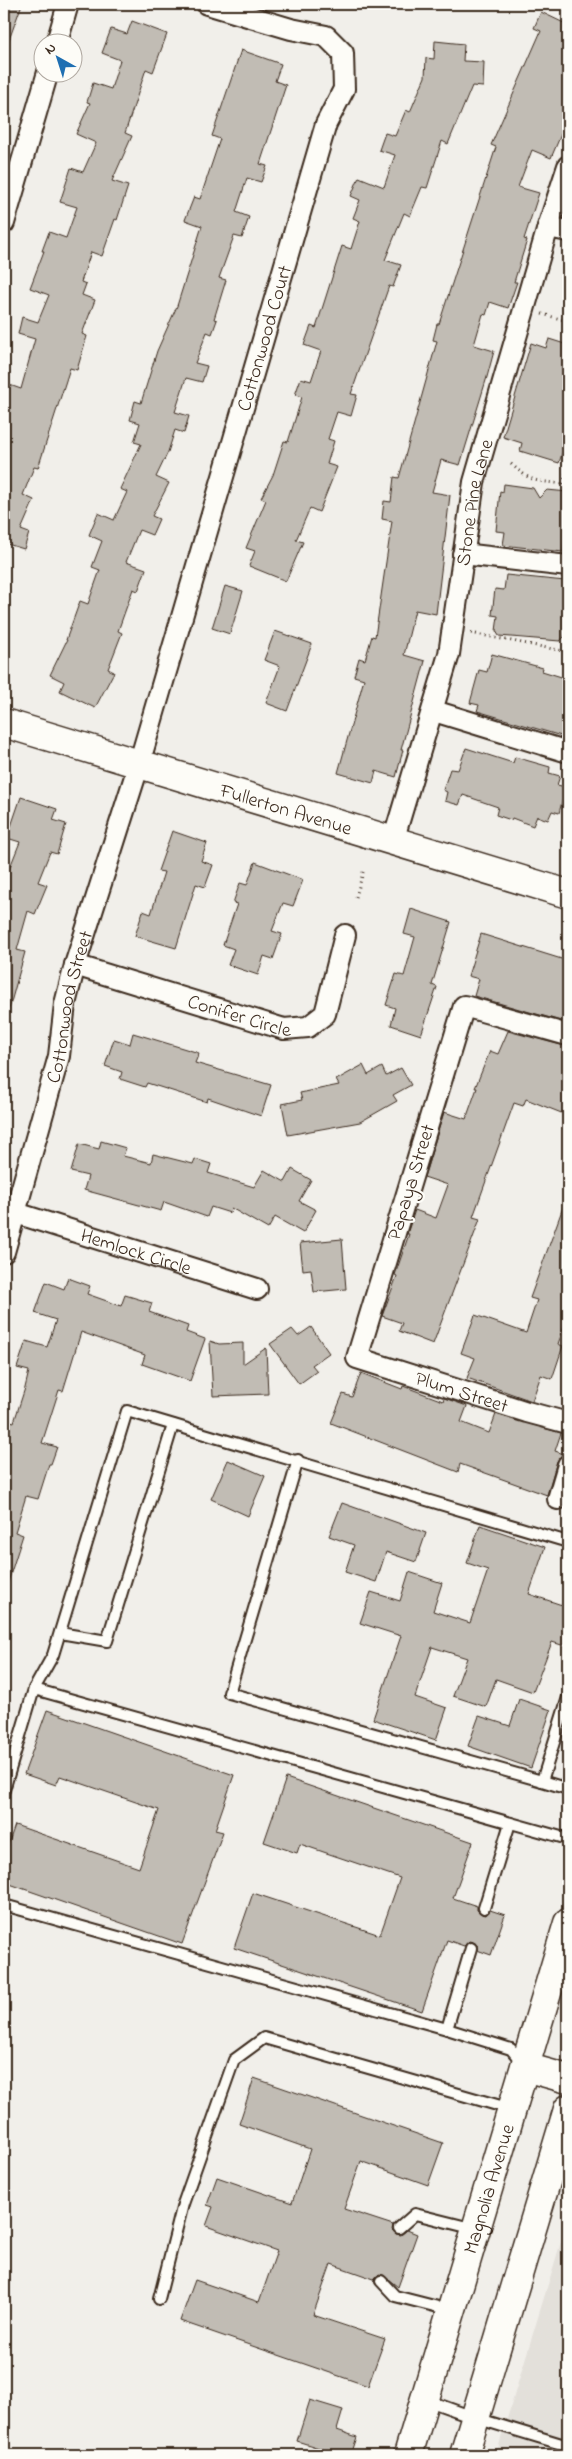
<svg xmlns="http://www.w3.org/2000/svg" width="572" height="2459" viewBox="0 0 572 2459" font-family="'Indie Flower',sans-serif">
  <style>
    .built { fill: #e3e0da }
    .building { fill: #c1bcb4; stroke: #3b2a1e }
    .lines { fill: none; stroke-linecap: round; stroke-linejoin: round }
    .lane-casing { stroke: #3b2a1e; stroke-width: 14 }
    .street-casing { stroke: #3b2a1e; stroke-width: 24 }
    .secondary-casing { stroke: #3b2a1e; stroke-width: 31 }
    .primary-casing { stroke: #3b2a1e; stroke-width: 31 }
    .path { stroke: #3b2a1e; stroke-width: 3; stroke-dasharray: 1 4; stroke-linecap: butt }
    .lane { stroke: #fdfcf7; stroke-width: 10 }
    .street { stroke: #fdfcf7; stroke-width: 20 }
    .secondary { stroke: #fdfcf7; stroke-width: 28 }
    .primary { stroke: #fdfcf7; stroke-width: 28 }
    .labels { text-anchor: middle; stroke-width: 4.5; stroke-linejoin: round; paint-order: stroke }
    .street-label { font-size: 20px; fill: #3b2a1e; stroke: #fdfcf7 }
  </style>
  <rect width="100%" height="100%" fill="#f1efea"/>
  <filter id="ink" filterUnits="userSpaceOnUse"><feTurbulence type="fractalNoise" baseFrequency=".02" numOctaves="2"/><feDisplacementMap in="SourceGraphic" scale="10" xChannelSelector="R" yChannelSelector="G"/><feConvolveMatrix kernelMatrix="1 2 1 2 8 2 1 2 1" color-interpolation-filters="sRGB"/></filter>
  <g filter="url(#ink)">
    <polygon class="built" points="568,2219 568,2455 496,2455"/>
    <g class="building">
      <polygon points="4,4 22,4 6,48 4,48"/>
      <polygon points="541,12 568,25 568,118 551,158 532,150 518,187 539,193 524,239 527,240 514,282 517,282 508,308 490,302 486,315 483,314 474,345 494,351 487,377 460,465 441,460 432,492 450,495 436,614 415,610 404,655 425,661 401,750 403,750 396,777 376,771 373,783 338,773 364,679 354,676 359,658 365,660 372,636 375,637 392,521 382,519 384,501 391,502 394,477 399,478 437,341 433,340 437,324 439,324 496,147 491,145 541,31 534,28"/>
      <polygon points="132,21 167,34 153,72 146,69 125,133 132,136 112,181 128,186 117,220 115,219 102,256 91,252 81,282 86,284 82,295 95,300 82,334 87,336 77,370 70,368 38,468 34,467 23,495 34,500 21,530 29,533 24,549 4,543 4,383 21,389 35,339 18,334 22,317 38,322 49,295 30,288 44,251 42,251 49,232 66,238 77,207 60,202 71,168 83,172 96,143 76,134 90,103 87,102 93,83 111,89 120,60 102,53 111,29 127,34"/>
      <polygon points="435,41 464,44 463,61 484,62 483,87 472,86 448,144 442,141 427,188 422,187 410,216 404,213 385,260 401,265 393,287 389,286 351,394 357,395 351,416 337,412 328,439 334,441 327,464 337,467 319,512 310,508 296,540 303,542 286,581 249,566 255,551 246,548 266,500 261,498 273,475 284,441 288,442 302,397 295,395 301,378 311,381 321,351 304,345 311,326 316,328 342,246 351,249 360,221 353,218 360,200 351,196 359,177 384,187 395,155 379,150 385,133 395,136 406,110 410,112 425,77 426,58 434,59"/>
      <polygon points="241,50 281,64 275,81 286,85 260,164 267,166 261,182 247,178 236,212 249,217 242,238 234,236 219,278 226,280 214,319 217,320 212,334 207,332 195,363 207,366 202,382 186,378 175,412 189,416 184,433 175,430 168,452 156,477 169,483 152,516 159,519 152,535 139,530 126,562 146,569 138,591 133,589 118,631 122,633 108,669 114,672 95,708 60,691 64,682 50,675 67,640 66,640 80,601 88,604 100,570 92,567 102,541 89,535 98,513 114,520 127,492 120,489 141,444 134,442 140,423 130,420 135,401 141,403 157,351 177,306 202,226 185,220 194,197 200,199 220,139 212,136"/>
      <polygon points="549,339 568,345 568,435 559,463 520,451 522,443 503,437 531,343 546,348"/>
      <polygon points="504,484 533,488 539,498 547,490 568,492 568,537 565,537 563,552 503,545 505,532 496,531 500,491 503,492"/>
      <polygon points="506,575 565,581 563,598 568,599 568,624 565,636 560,641 499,636 496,631 498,616 492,615 495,589 504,590"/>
      <polygon points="225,586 243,591 230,634 212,628"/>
      <polygon points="275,631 312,644 287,711 266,703 280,666 264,660"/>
      <polygon points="492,654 543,668 542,671 568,679 568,738 477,711 479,705 470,703 479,670 487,672"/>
      <polygon points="466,748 513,763 515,757 550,767 549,773 560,776 557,785 566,787 559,813 552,811 548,820 537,816 533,826 512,818 511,820 496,815 498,807 463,795 459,805 445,801 447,792 443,790 450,769 458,770"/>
      <polygon points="21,797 57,809 53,820 66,824 57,854 50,852 38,882 47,885 35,914 28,911 17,950 25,952 8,1013 4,1013 4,882 20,842 7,838"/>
      <polygon points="172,831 207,843 201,861 213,865 205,887 196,884 176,948 135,936 143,911 151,914 164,872 158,871"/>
      <polygon points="255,862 303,880 293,906 283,903 272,931 282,934 273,959 264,956 258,975 228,965 234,949 223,945 237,904 233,903 240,883 247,885"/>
      <polygon points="411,909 451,922 432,985 437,987 421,1035 391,1025 395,1008 386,1005 396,974 404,976 415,937 404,934"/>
      <polygon points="481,934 568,961 568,1023 474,996 479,979 468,976"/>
      <polygon points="508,1031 568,1047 568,1104 564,1114 526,1099 523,1106 514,1103 473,1217 480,1219 433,1344 399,1331 402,1323 382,1316 397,1276 395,1275 409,1234 407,1234 415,1210 436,1218 448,1185 424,1177 444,1112 466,1119 477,1088 475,1088 490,1051 498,1054"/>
      <polygon points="133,1033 199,1053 195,1063 271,1085 261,1116 208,1098 207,1102 147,1083 145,1087 120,1079 122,1072 105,1066 114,1039 130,1044"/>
      <polygon points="363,1065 368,1075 382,1067 386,1076 401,1068 411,1085 393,1095 397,1101 360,1122 288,1135 282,1104 302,1100 300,1093 339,1085 336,1080"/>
      <polygon points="101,1141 126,1148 123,1156 151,1163 153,1154 193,1164 195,1159 211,1164 208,1173 254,1187 264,1170 285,1182 292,1169 311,1180 299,1201 316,1210 303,1233 275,1217 268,1229 231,1208 230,1213 211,1207 207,1217 164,1202 161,1211 84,1190 88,1176 71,1172 79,1144 99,1149"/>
      <polygon points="566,1199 568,1200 568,1315 558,1344 563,1346 552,1379 541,1375 532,1401 467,1378 475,1358 461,1353 475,1315 526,1333 537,1300 530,1298"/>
      <polygon points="342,1239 346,1289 314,1292 311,1269 303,1270 300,1243"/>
      <polygon points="68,1278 90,1286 87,1294 121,1306 125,1295 152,1303 149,1312 188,1326 186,1332 205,1339 190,1381 142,1364 145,1355 81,1332 63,1391 59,1390 42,1443 57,1447 51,1464 49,1464 38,1499 26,1496 15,1532 23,1535 7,1585 4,1585 4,1419 14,1422 25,1388 29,1371 17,1368 26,1341 47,1347 56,1320 35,1313 46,1282 64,1289"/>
      <polygon points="311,1327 329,1353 312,1365 317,1371 299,1384 270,1344 292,1329 298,1336"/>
      <polygon points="210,1341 219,1344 243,1343 243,1364 266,1348 268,1394 213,1396"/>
      <polygon points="361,1373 402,1389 403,1386 443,1401 444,1398 467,1406 461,1422 489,1433 496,1414 561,1433 555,1451 564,1454 557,1461 547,1495 460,1464 458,1472 331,1423 343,1394 352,1397"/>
      <polygon points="228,1460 265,1476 248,1516 211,1499"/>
      <polygon points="342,1503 426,1533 416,1562 386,1552 376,1582 345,1572 354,1545 329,1536"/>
      <polygon points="480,1525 545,1547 529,1594 568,1607 568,1647 552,1642 533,1692 496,1679 486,1707 453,1696 467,1658 432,1647 415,1697 447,1708 436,1740 373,1719 401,1636 360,1623 371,1592 400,1601 409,1572 442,1583 433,1611 470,1623 488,1570 467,1563"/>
      <polygon points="519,1699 551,1710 531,1768 468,1746 479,1716 510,1726"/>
      <polygon points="47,1710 234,1775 215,1830 223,1832 182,1944 4,1882 4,1856 15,1825 139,1868 159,1810 60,1776 56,1785 24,1774"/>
      <polygon points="286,1778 473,1842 453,1898 477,1906 477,1910 482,1914 486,1915 490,1910 505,1915 491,1955 477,1950 478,1946 473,1942 469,1941 464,1946 447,1940 422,2011 234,1948 253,1893 380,1935 400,1878 300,1844 297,1853 264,1842"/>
      <polygon points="254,2078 443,2143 428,2185 361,2161 344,2209 393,2225 392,2230 396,2234 401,2235 407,2230 417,2234 398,2287 383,2275 379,2274 374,2279 331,2264 313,2315 385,2339 368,2386 180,2321 195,2280 259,2302 277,2251 206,2226 213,2207 207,2205 217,2177 292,2203 310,2149 239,2124"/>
      <polygon points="310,2400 343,2410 337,2430 357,2437 351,2455 341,2455 297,2441"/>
    </g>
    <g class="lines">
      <g class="lane-casing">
        <g id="lane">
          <polyline points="298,1460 229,1693 542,1781 568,1697"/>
          <polyline points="60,1633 107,1641 173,1425"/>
          <polyline points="34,1689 53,1655 127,1411 568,1542"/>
          <polyline points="542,1781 568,1789"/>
          <polyline points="4,1790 34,1689 568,1839"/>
          <polyline points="4,1905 447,2029 511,2049 523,2064"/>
          <polyline points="484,1908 510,1823"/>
          <polyline points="447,2029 471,1948"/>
          <polyline points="399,2228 415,2214 475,2229"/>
          <polyline points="381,2281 395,2296 450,2310"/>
          <polyline points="159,2299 183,2204 234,2060 264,2038 511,2109"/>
          <polyline points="426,2400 476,2418 568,2446"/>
        </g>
      </g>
      <g class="street-casing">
        <g id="street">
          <polyline points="57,42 68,4"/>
          <polyline points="4,223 48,72"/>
          <polyline points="548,227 568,231"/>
          <polyline points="463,554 568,566"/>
          <polyline points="434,711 568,752"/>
          <path id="s1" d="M393,841L449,654L474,482L548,227L568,166"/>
          <path id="s2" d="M75,965L284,1029L308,1027L325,1014L345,935"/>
          <path id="s3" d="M568,1035L464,1006L357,1358L527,1412L568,1423"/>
          <path id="s4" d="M16,1213L257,1289"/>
          <path id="s5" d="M4,1252L59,1056L65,1004L75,965L139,764L326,124L344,89L343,53L326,36L291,29L207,4"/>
          <polyline points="558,1499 568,1465"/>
        </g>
      </g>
      <g class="secondary-casing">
        <g id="secondary">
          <path id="s6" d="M4,723L568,894"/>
        </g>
      </g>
      <g class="primary-casing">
        <g id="primary">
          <polyline points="525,2067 568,2079"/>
          <path id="s7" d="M408,2455L568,1923"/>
          <polyline points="464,2455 568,2109"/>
        </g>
      </g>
      <g class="path">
        <polyline points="542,314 568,321"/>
        <path d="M511,464C537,487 539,479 568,485"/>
        <polyline points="563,484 568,468"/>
        <polyline points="471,633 568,652"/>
        <polyline points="356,897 364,869"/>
      </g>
      <use href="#lane" class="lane"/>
      <use href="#street" class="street"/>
      <use href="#secondary" class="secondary"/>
      <use href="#primary" class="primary"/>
    </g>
  </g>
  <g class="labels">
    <g class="street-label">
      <text dy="7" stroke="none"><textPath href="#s5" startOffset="951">Cottonwood Court</textPath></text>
      <text dy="7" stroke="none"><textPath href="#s1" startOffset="349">Stone Pine Lane</textPath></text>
      <text dy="7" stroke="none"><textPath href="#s6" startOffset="295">Fullerton Avenue</textPath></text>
      <text dy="7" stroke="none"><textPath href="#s5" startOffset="254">Cottonwood Street</textPath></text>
      <text dy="7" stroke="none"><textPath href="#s2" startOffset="172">Conifer Circle</textPath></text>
      <text transform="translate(410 1182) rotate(-73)" y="7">Papaya Street</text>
      <text dy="7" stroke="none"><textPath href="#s4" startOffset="126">Hemlock Circle</textPath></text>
      <text dy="7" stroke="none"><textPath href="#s3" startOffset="586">Plum Street</textPath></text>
      <text dy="7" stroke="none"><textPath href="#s7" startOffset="278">Magnolia Avenue</textPath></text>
    </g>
  </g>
  <rect width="572" height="2459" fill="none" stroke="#fdfcf7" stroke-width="20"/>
  <rect x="10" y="10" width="552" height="2439" fill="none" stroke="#3b2a1e" stroke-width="2" filter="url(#ink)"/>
  <g transform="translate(58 58) rotate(321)"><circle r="24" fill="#fdfcf7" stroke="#afa8a0"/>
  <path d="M0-4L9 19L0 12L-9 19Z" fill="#1f6fb2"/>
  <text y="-8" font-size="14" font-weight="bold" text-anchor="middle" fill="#3b2a1e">N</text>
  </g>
</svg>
